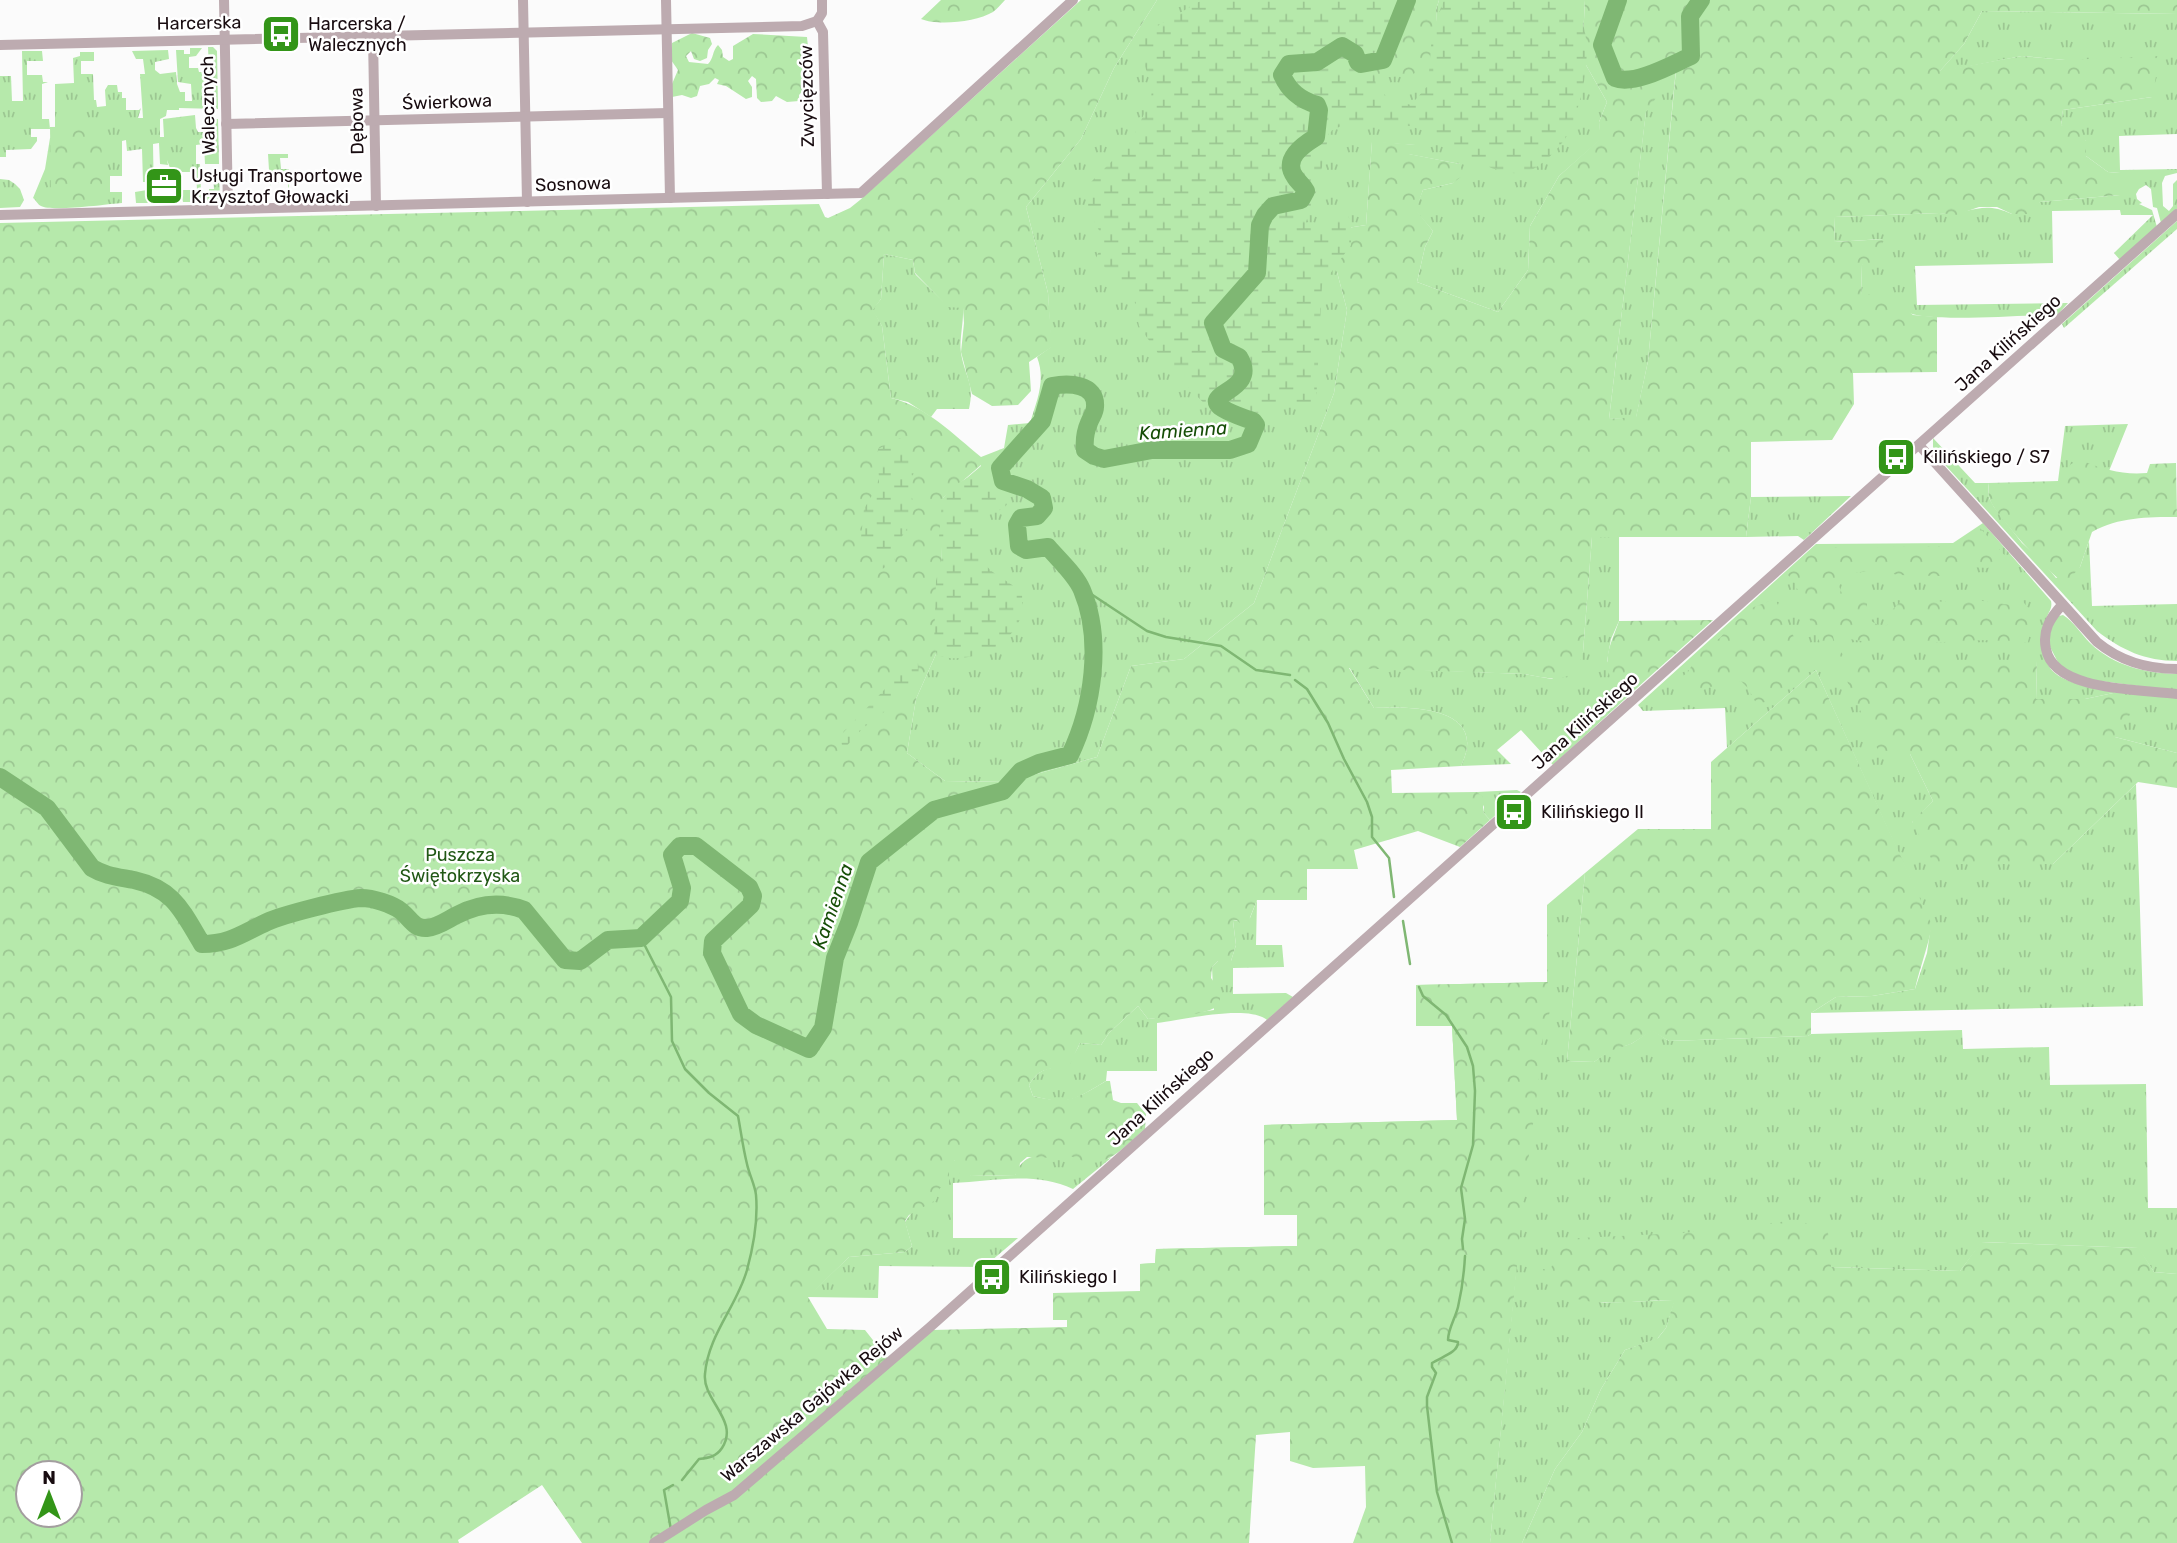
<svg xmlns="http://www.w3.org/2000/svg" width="2177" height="1543" viewBox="0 0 2177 1543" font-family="Rubik,sans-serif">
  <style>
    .grass { fill: url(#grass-tufts) }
    .forest { fill: url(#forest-crowns); fill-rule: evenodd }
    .wetland { fill: url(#wetland-marsh) }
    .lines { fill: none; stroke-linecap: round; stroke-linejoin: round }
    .stream { stroke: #7fb773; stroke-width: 2.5 }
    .river { stroke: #7fb773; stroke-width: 18 }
    .minor { stroke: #bdabb0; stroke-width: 10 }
    .labels { text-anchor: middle; stroke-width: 5; stroke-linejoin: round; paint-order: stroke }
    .street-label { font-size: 18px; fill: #180c10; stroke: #fff }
    .poi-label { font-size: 18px; fill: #180c10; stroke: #fff; text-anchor: start }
    .park-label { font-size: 18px; fill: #215815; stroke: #fff }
    .water-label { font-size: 19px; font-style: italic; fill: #164e07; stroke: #fff }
  </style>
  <defs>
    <pattern id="grass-tufts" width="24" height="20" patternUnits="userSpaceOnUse" patternTransform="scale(1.75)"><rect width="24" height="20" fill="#b6e9ab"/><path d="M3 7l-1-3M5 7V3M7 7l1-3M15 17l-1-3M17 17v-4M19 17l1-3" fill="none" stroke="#9cc792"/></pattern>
    <pattern id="forest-crowns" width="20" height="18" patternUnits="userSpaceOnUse" patternTransform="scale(1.75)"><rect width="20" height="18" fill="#b6e9ab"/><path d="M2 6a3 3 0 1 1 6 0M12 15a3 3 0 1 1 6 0" fill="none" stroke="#9cc792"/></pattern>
    <pattern id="wetland-marsh" width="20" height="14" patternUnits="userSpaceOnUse" patternTransform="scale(1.75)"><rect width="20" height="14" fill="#b6e9ab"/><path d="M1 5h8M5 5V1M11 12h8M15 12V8" fill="none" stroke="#9cc792"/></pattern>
  </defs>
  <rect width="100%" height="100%" fill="#fbfbfb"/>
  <g class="grass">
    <path d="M1157,0H1363L1439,58L1436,10L1439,0H1585L1582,58L1607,102L1599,122L1601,139L1559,176L1530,226L1528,270L1498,312L1417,282L1425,247L1433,231L1415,210L1423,190L1453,183L1460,164L1408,154L1415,145L1372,142L1366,225L1335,230L1337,272L1347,310L1334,393L1254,603L1184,659L1131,666L1097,757L1008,782L945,781L907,753L916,699L940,645L943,498L981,466V457L1004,448L1008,425L1030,423C1037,400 1046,380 1037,357L1051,347L1048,293L1026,207L1081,139L1114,68Z"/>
    <path d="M1982,11L2177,14V134L2119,136L2120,170L2177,169V173L2165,176L2162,183L2163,206L2169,211L2173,206V184L2177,180V209L2161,223L2157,208L2153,207L2151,189L2146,185L2139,189L2136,194L2137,199L2142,203L2139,204L2152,210L2157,227L2120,260L2114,253L2153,215H2121L2120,210L2052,211L2053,263L1915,266L1917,305L2068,303L2058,314C2033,315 1923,323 1908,312L1861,295L1862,265L1883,239L1834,242L1835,217L1939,213C1971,216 1979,199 2012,214L2040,202L2120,195V173L2108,172L2086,156V141L2061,125L2063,110L2152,97L2065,60L2022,56L1939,72L1964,44Z"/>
    <path d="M208,47H213L217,51L218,109L179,108V110H167L166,116L160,119V137H164L163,119L195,115L196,128L198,132H214V122H209V119H218L219,164H205L204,144L196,145V164H200L201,193H209V189H214L213,175H209V172H219L220,198L217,202H183L181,190H197L196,172H180L181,202L176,203L175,168H170L167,160L168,165L160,164L159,143L153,144L154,203H136L135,192L147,190V182H143L142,149L127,151L126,140L122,141V182V176H110V192H122V203C107,204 52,212 41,206C37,204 36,200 33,198L45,169L50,138L101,127H55V84L74,83L73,58L80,56V52H94V61H81V74H93L94,100H96L97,107L106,106L105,90L108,85H117L118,92H122V98H126V110H139L141,108L138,118H143L140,74H145L143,59H136L132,51L168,50L169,59L155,62V70L160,74L176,72L177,84L180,92H185V101H192L191,84L178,82L176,50H184V54H190V48H202L196,56L189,57V68H198L199,72H209Z"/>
    <polygon points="22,51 42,51 43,61 27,61 27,75 42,75 43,82 48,82 42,84 42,119 49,119 50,129 31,129 31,137 37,137 37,141 31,149 6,150 6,157 0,157 0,76 11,76 12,101 23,101"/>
    <polygon points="1676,68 1648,361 1636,418 1609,419 1646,111"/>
    <polygon points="268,154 288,154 288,158 280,158 281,169 289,169 289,200 288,183 271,183 270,186"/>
    <polygon points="0,179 9,180 15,184 20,189 24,200 20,207 0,208"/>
    <polygon points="2177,221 2177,229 2064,328 2062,324"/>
    <path d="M884,254L913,260L915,274L948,306L963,307C964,322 959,339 961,353C965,377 975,384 969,409H937L931,417L908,402L891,398L882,326L872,310L881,299Z"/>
    <polygon points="2128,424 2109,471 2102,469 2058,481 2065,426"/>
    <path d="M1933,438L1975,483H1988L1989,498L1994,507L2022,543L2043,562L2056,578L2080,567L2089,541L2092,606L2177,604V661C2145,661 2122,650 2097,631L1936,455L1933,448Z"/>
    <polygon points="1851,496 1804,540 1798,536 1746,537 1751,497"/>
    <path d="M1983,523L2051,601C2053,609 2047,613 2046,621C2045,633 2045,648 2047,660C2051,693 2150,694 2177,697V753L2115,737L2118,692L2085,699H2036L2037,661L1910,754L1933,801L1912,822L2053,864L2136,784L2143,1006L1811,1013L1836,997L1872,996L1915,989L1927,953L1931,925L1816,670L1727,748L1725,708L1643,711L1638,705L1816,544L1953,543Z"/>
    <path d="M1592,537H1619V621L1611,639L1607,661L1621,682L1636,677L1648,678L1553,765L1521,730L1497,750L1511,764L1461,766C1490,706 1410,706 1374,708L1349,667L1524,674L1552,679L1583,652Z"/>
    <path d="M2063,615C2074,622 2081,634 2090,643C2114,666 2145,673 2177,674V691L2085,679L2061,668L2049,645L2051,623L2059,616Z"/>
    <polygon points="1517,790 1521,792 1490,820 1483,812 1484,807 1477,792"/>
    <polygon points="1585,873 1567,1061 1594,1062 1610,1050 1631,1044 1652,1030 1669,1041 1808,1036 1811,1034 1962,1030 1963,1049 2049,1047 2050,1085 2146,1084 2148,1208 2177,1208 2177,1274 2154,1272 2138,1248 1982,1242 1960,1271 1831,1267 1599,1303 1675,1300 1666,1328 1657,1339 1625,1350 1601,1389 1582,1432 1555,1469 1522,1543 1490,1543 1516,1270 1140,1264 1155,1263 1156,1249 1297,1246 1297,1215 1264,1215 1264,1125 1457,1120 1452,1026 1416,1026 1416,985 1547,982 1547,905"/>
    <path d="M1257,900L1256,945H1282L1284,967L1233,968V994L1286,993L1293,997L1267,1020C1248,1004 1182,1020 1157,1023V1071H1107L1106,1081C1075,1099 1070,1106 1033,1096L1029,1085C1046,1055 1063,1082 1080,1043L1101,1045L1109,1033L1138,1006L1148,1019L1214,1010L1212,967L1218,961H1231L1236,945L1233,921L1250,918Z"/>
    <path d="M1065,1153C1087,1160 1088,1164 1111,1158L1073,1189C1036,1171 993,1181 953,1183V1238H1018L984,1267L879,1266L878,1298L807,1297L849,1257L905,1252L912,1246L905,1222L949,1160H954L971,1176L1015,1175C1025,1150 1041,1157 1065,1153Z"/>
  </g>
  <g class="forest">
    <path d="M941,0H1005C1001,4 997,9 993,12C976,22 938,26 921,19Z"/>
    <path d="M1081,0H1157L1114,68L1081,139L1026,207L1048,293L1052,347L1029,362L1031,391L1018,405L992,406L972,394L961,352L964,323L963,308L948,307L915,273L913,260L884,254L881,299L873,310L882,326L891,398C926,406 954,435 981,457V465L943,498L940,645L916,699L907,753L945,781L1008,782L1097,757L1131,666L1184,659L1254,603L1334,393L1347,310L1337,272L1318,250L1335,230L1366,225L1372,141L1416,145L1409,154L1460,164L1463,175L1453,183L1423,190L1416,210L1433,231L1425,247L1417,282L1498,312L1528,270L1530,226L1559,176L1600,139L1599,122L1607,102L1582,58L1585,0H2177V14L1982,11L1964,44L1940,71L2022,56L2065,60L2160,56L2152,97L2063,110L2061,125L2078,129L2086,141V156L2108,172L2120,173V195L2040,202L2030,214H2012L1997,207H1979L1956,215L1939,213L1835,217L1834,242L1884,239L1877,262L1862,265L1861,295L1883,293L1893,298L1913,315L1937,317V372L1853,373L1854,404L1832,440L1751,442V497L1746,537H1592L1583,652C1575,687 1552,679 1524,674L1349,668L1374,708C1410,706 1490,706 1461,766L1391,770L1392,793L1477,792L1483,797V812L1490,820L1460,847L1418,831L1354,850L1358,869H1307V900H1257L1247,925H1242L1237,920L1233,921L1236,945L1231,961H1218L1212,967L1211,978L1220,990V1004C1209,1016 1165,1017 1148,1019L1138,1006L1109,1033L1101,1045L1080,1043L1070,1064C1051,1072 1041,1064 1029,1085L1033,1096C1069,1105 1077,1098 1106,1081H1110L1113,1100L1121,1103H1137L1146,1114L1145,1129C1129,1142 1109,1167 1087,1162C1079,1161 1073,1156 1065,1154L1058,1158L1027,1157L1020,1163L1019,1170L1015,1175L971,1176L960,1174L954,1160H949V1184L940,1188L936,1200L909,1215L905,1221L912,1246L905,1252L849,1257L808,1297L827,1329L865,1330L891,1363L932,1330L1067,1327V1320H1053V1293L1140,1291V1264L1155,1263L1156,1249L1297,1246V1215H1264V1125L1457,1120L1452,1026H1416V985L1548,982L1550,1011L1540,1050L1539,1078L1524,1193L1490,1543H1353L1366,1507L1365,1466L1313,1468L1290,1461V1432L1256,1435L1249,1543H582L542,1485L458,1540L459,1543H0V223L819,204L825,217L828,218L850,208L860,200ZM1676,70L1648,361L1636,417L1609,419L1646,112ZM28,1473H70V1515H28Z"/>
    <polygon points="1363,0 1439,0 1436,10 1440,58 1410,76 1365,78"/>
    <path d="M692,33L710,38L712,44L708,50L707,58L700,61L694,59L691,51L686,56L689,62L708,64C714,58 712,51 718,45L722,50L723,57L729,61L733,59V46L753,34L807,37C809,66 823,72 799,95V101L787,102L776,96L772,101L761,102L757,98L756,79L752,76L748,81L752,87V97L746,99L726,86L717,84L719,80L715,78L709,84L700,86L697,96L691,98L682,95L672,97V84L678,70L671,60L672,43Z"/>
    <polygon points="101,126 103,205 51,207 50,127"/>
    <path d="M2083,461C2105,470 2123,475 2147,473L2150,464L2176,463L2177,517C2147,517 2119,517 2092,532L2080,567L2065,584C2050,574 1996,516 1990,500C1988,495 1989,488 1988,483L2058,481L2071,464Z"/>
    <path d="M1980,528L2007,558L2006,563L1987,568L1971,567L1941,576L1898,575L1877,570L1845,574L1836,578L1844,599L1849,602L1856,597L1867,599V608L1871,621L1878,625H1887L1893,620L1889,613L1903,599L1910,597L1931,601L1963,603L1976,600L2011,605L2022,600L2033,615L2028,642L2014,644L1985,640L1883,645L1833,636C1837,658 1852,648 1839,675L1817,637L1794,581L1787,574L1816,548L1952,546Z"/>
    <polygon points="1775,599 1795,639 1808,674 1766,702 1756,703 1748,688 1741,681 1710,687 1690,695 1680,692 1678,680 1688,672 1701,649 1720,638 1730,626 1754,607"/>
    <path d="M1713,620L1648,678C1635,677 1624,683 1611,679C1602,657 1612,642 1619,621Z"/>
    <polygon points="1849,661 2037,661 2036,699 2085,699 2118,692 2133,710 2115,737 2177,753 2177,788 2138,782 2053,864 1934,864 1912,821 1933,801 1910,754 1878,750 1847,681"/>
    <path d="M1816,670L1932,925C1928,947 1920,967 1915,989L1872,996L1836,997L1811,1013V1034L1808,1036L1669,1041L1652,1031L1631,1044L1610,1051L1594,1062L1567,1061L1585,873L1638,829H1711V762Z"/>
    <path d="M1798,1220L1828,1232L1831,1267L1960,1271L1981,1242L2139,1248L2154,1272L2177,1274V1543H1522L1555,1469L1582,1432L1601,1389L1625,1350L1658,1338L1666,1328L1674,1301C1638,1298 1580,1314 1550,1284C1546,1281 1545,1274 1543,1269H1551L1559,1239L1681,1233Z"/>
  </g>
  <g class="wetland">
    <path d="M1202,0H1384L1391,19L1372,58L1376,86L1389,99L1411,105L1428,85L1432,34L1444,0H1569C1574,9 1581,19 1584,28C1590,50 1585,86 1578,107C1575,115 1573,124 1569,132C1562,146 1539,171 1522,173C1489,177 1450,142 1421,130C1407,124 1393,123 1379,121C1359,120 1345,122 1329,133L1318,186L1305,225L1318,227L1344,210L1351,221V245L1322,285L1316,404L1295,402L1223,423L1164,362L1139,326L1132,286L1112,275L1096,258L1104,240L1088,209L1089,184L1131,142L1151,99L1152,88L1142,57L1130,42Z"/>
    <polygon points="900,438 917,458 910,488 914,507 908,527 897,544 894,561 881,570 861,538 864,509 879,483 878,449"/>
    <path d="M985,477C995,478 995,483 1002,490C1022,509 987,513 977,520L978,527L984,531C972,571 998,572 1022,592C1022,601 1023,611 1020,619C1009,649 965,666 937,655L934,646L936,581L943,553L939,538L942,500L952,487L967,478Z"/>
    <polygon points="918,663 919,677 896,703 863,728 844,749 838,738 907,666"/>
  </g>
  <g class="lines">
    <g class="stream">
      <polyline points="1082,588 1147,631 1166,637 1221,646 1256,670 1290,675"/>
      <polyline points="1295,680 1307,689 1328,723 1344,759 1367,802 1372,817 1372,837 1389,858 1394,897"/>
      <polyline points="1403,921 1410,964"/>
      <path d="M641,938L671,997L672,1041L685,1069L709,1093L738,1116C741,1132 743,1148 747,1164C749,1174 755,1185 756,1195C758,1218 753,1248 747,1270C737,1306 708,1335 705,1374C702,1400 740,1421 722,1448C716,1457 708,1458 699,1459L682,1480"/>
      <polyline points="1419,987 1423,996 1446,1015 1467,1047 1473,1066 1475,1091 1473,1145 1461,1188 1465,1219 1462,1239 1463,1249"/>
      <polyline points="671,1530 664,1490 673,1485"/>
      <path d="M1452,1543L1437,1492L1427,1406V1397L1436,1373L1432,1367V1363C1441,1357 1458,1353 1458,1342L1448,1340C1448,1329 1455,1319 1458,1307C1462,1290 1464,1274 1465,1256"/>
    </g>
    <g class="river">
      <path d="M1618,0L1602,45L1615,78C1634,86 1673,64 1691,56L1690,16L1701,0"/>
      <path d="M0,777L47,808L92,868C105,876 119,877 134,880C174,889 182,911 202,944C230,944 243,933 267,922C282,915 344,899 361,898C373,898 392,904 401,911C411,919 414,929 427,928C438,927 447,920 457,915C478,904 501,901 524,910L565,960L580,961L608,940L641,938L680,901L682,888L672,855L680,846H696L749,887L753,896L751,905L713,941L712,953L741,1014L756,1025L809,1049L823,1028L835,958L849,923L869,862L934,810L1003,791L1021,771L1039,763L1070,755C1093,707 1103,640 1082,590C1076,575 1059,560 1048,547L1026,550L1019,546L1017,525L1021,518L1037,516L1044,508L1042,498L1027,489L1003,481L1000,468L1042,421L1052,386C1068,383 1097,383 1095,407C1095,413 1091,417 1089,423C1085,432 1084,440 1085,450L1094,456L1104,459L1152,450H1230L1248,444L1256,425L1253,421C1167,392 1265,399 1239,357L1223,349L1213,323L1257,273L1260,225L1265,215L1273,206L1301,200L1306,191C1303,185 1298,182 1295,177C1282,159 1303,145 1316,137L1319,110L1317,105C1300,100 1289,91 1282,75L1289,64L1317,62L1342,46L1355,54L1358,62L1361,64L1383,60L1407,0"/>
    </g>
    <g class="minor">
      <polyline points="224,0 228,209"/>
      <polyline points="523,0 527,202"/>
      <polyline points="666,0 670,198"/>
      <polyline points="817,21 823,32 827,194"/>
      <polyline points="817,21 822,13 822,0"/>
      <polyline points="373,37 376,206"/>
      <polyline points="0,45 802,26 817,21"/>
      <polyline points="226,124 668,113"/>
      <polyline points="0,215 861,193 1073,0"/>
      <path d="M1919,445L2097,642C2120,661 2147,669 2177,669"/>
      <path d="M2062,605C2050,618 2042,631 2046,649C2054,692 2142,689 2177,694"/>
      <polyline points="654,1543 706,1510 734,1495 929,1328 2177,214"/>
    </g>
  </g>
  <defs>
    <g id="bus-square" transform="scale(2.0125)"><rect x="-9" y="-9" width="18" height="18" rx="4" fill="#339518" stroke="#fff"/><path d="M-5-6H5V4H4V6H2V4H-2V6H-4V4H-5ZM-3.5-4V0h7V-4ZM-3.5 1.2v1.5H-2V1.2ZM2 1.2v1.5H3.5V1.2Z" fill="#fff"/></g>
    <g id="office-square" transform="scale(2.0125)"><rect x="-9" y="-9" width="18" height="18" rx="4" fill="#339518" stroke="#fff"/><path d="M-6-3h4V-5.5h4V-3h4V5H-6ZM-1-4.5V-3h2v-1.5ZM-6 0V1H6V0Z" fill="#fff"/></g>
  </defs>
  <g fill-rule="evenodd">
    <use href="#bus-square" x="281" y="34"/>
    <use href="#office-square" x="164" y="186"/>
    <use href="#bus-square" x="1896" y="457"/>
    <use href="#bus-square" x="1514" y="812"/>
    <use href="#bus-square" x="992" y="1277"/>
  </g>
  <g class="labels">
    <g class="street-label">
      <text transform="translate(199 23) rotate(-1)" y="6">Harcerska</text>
      <text transform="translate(807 96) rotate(-91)" y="6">Zwycięzców</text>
      <text transform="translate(447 102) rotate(-2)" y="6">Świerkowa</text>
      <text transform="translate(208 105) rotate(-91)" y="6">Walecznych</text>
      <text transform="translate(357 121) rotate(-91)" y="6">Dębowa</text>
      <text transform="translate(573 184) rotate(-2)" y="6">Sosnowa</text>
      <text transform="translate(2008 343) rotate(-42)" y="6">Jana Kilińskiego</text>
      <text transform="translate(1585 721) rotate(-42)" y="6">Jana Kilińskiego</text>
      <text transform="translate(1161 1097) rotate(-42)" y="6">Jana Kilińskiego</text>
      <text transform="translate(812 1404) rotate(-40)" y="6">Warszawska Gajówka Rejów</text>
    </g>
    <g class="poi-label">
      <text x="308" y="30">Harcerska /<tspan x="308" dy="21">Walecznych</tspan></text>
      <text x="191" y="182">Usługi Transportowe<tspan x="191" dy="21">Krzysztof Głowacki</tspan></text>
      <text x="1923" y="463">Kilińskiego / S7</text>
      <text x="1541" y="818">Kilińskiego II</text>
      <text x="1019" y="1283">Kilińskiego I</text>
    </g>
    <g class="park-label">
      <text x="460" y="861">Puszcza<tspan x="460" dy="21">Świętokrzyska</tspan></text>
    </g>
    <g class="water-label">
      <text transform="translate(1183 430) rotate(-4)" y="7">Kamienna</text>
      <text transform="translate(832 906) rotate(-71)" y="7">Kamienna</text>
    </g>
  </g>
  <g transform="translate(49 1494)"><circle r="33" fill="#ffffff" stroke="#a39e9f" stroke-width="2"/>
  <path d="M0-5L12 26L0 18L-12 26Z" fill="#339518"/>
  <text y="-10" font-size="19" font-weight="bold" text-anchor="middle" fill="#180c10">N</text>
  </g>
</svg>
